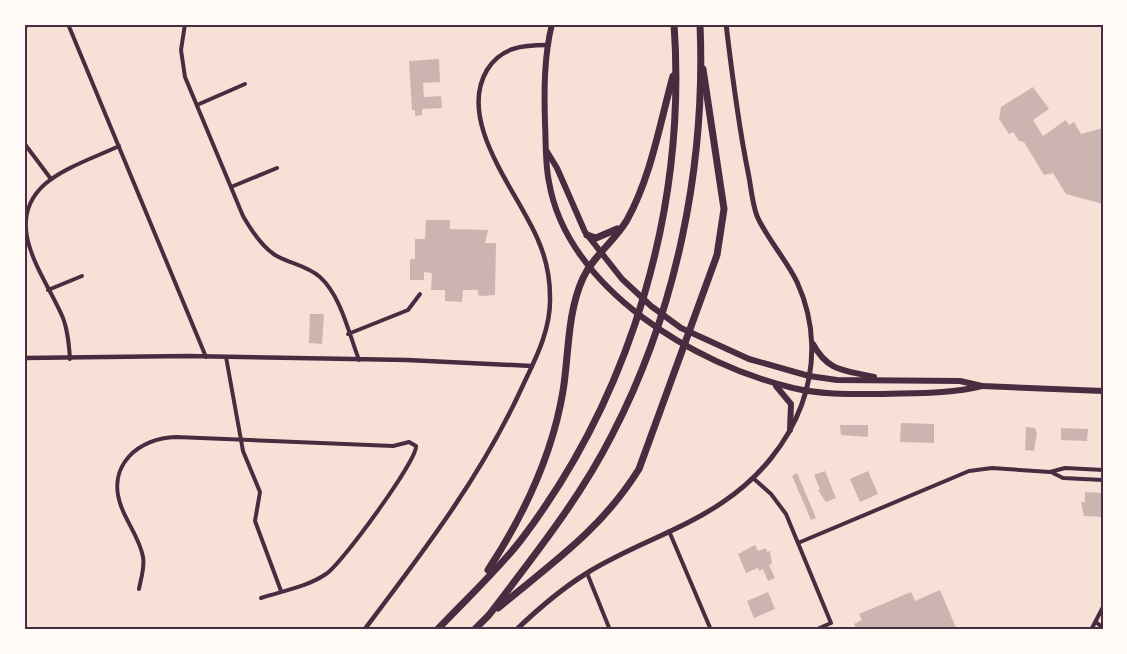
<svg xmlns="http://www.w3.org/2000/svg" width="1127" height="654" viewBox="0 0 1127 654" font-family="'Space Grotesk',sans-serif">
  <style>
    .building { fill: #ccb4b1 }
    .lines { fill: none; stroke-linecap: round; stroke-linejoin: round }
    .minor { stroke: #4a2c40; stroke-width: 4 }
    .tertiary { stroke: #4a2c40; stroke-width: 4.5 }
    .secondary { stroke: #4a2c40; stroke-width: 5 }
    .primary { stroke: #4a2c40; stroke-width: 6 }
    .motorway { stroke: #4a2c40; stroke-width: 7 }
    .neatline { fill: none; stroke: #4a2c40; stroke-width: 2 }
  </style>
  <rect width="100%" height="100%" fill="#f7e1d7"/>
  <g class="building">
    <polygon points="439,59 440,82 423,83 424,97 441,96 442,108 422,109 422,115 415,116 415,110 412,110 409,61"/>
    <polygon points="1033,87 1049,109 1033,120 1043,136 1066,120 1069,125 1074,122 1081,134 1103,128 1103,204 1066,194 1053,173 1044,175 1024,142 1019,141 1013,132 1009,134 999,119 1001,107"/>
    <polygon points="426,220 450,220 450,229 488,230 485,243 496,243 495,295 482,296 478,295 478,290 463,290 462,302 445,301 445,290 431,290 432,273 424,272 424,280 410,280 410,259 415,259 415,239 425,239"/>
    <polygon points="310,314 324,314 322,344 309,343"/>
    <polygon points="901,423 934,424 934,443 900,442"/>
    <polygon points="840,425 868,425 868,437 841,435"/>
    <polygon points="1026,427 1035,428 1037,433 1034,451 1025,450"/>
    <polygon points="1061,428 1088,429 1087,441 1061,440"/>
    <polygon points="825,471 836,498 826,502 818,490 820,489 814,475"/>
    <polygon points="868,471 878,494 860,502 850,479"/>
    <polygon points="797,473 816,518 811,520 792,476"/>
    <polygon points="1085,492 1103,493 1103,517 1084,516 1081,502 1085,502"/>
    <polygon points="755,545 758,551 766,548 767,552 770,551 772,564 769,565 775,578 768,581 763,569 759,571 758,568 746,573 738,554"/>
    <polygon points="940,590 957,630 857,630 854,624 862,620 859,614 911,592 915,601"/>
    <polygon points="768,592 775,609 754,618 747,601"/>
  </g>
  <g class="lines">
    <g class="minor">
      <polyline points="68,24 206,357"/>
      <path d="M185,24L181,50L185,77L243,216C251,230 261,246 275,255C290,264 306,265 320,277C341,296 349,334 359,360"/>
      <polyline points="24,27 30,24"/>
      <polyline points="197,105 245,84"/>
      <polyline points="24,143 51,179"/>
      <polyline points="231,187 277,168"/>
      <polyline points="48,290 82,276"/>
      <polyline points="348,334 408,310 420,294"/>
      <polyline points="226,357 243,451 260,492 255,521 281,591"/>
      <path d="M70,359C69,345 68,331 63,318C46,277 0,224 45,184C65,167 96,157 119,146"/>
      <polyline points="1051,472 1063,478 1103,480"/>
      <polyline points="753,478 771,494 786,514 831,623 815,630"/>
      <polyline points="669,531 711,630"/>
      <polyline points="798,543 969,471 992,468 1050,472 1065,468 1103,470"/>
      <polyline points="587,573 610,630"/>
      <path d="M139,589C141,578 145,567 143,557C140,539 127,523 121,506C106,465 139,438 176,437L393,446L409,442L416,446C418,459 341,565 326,574C307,587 282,591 261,598"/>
      <polyline points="1096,622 1103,628"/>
      <polyline points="1091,630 1103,607"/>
    </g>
    <g class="tertiary">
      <polyline points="24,358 187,356 407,360 532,366"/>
      <path d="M364,630C424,551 483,474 524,383C537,356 551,328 550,297C550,277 546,258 538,240C518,192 456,122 487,70C501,47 523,45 547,45"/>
    </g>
    <path class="secondary" d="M516,630C538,609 561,589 587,573C630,546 681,531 723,502C796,453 835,365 797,282C786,259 767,239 757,216C752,203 751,186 748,172C738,123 732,74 726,24"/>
    <g class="primary">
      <path d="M552,24C544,56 544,90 545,123C546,142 545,163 549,182C567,289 696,365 793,388C822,395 854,394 883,394C917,393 950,394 982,386"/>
      <polyline points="546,150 557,168 585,232 622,279 651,306 681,328 749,359 809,376 837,380 960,381 982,386 1103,391"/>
      <path d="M813,344C828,372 845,370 874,377"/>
      <polyline points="776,386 791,404 790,430"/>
    </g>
    <g class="motorway">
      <polyline points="587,235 596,238 617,229"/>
      <path d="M488,570C524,515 552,457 563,391C569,354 567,313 583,278C593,256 615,241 627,220C651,177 660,123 673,76"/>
      <path d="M498,608C552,563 601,530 639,469L717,255L724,209L703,69"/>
      <path d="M437,630C465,600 496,572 521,540C632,394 687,206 674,24"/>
      <path d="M474,630L489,615C533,557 579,500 612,435C677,310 706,164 700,24"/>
    </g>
  </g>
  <rect width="1127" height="654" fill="none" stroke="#fffaf5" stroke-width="51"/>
  <rect x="26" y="26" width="1076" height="602" class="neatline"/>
</svg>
